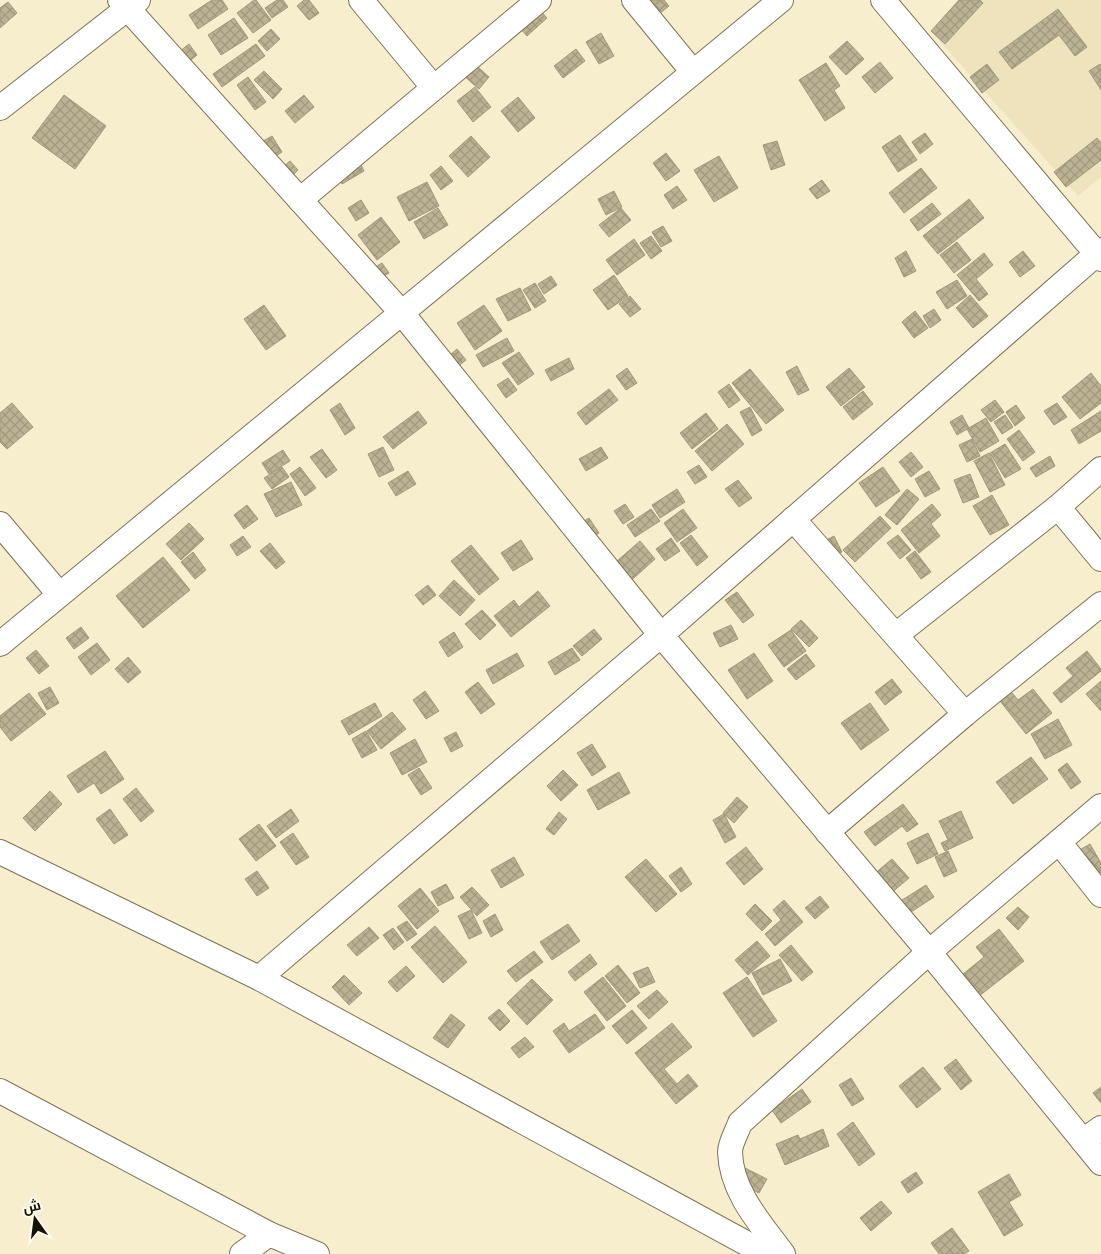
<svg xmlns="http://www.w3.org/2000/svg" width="1101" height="1254" viewBox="0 0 1101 1254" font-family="'Source Sans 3',Cairo,sans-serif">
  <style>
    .built { fill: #eee3bc }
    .building { fill: url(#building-cross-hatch); stroke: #a1997b }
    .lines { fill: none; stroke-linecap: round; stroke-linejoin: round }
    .street-casing { stroke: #7c7458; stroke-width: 26 }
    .street { stroke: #fff; stroke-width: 24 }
  </style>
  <defs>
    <pattern id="building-cross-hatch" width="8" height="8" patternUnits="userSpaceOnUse" patternTransform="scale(1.25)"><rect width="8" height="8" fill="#bbb294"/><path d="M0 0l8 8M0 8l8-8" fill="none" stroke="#a0987e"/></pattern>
  </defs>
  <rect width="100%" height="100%" fill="#f7eece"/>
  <polygon class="built" points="971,0 1101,0 1101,177 1078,196 937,38"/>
  <g class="building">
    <polygon points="212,0 222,0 228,9 198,29 189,15"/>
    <polygon points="254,0 256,0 271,20 253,33 237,13"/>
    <polygon points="277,0 283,0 288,7 272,18 265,8"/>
    <polygon points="304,0 309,0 319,13 309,20 297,6"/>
    <polygon points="635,0 664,0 669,6 649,22"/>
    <polygon points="959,0 980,0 983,3 945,44 931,31"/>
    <polygon points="8,2 17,13 0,28 0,8"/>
    <polygon points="534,4 547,18 527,36 514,21"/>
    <polygon points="1058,9 1087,47 1075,56 1059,35 1012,69 999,52"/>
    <polygon points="234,18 248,38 221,55 208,35"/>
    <polygon points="271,29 280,39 267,51 258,41"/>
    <polygon points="601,33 614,56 599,64 586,42"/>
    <polygon points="847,41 864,59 846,75 829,57"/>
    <polygon points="189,44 197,55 184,66 175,55"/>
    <polygon points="256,44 265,56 222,87 213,74"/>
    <polygon points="576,49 585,61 563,78 554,66"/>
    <polygon points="468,58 489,77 479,89 457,70"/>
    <polygon points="880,62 893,78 875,93 862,77"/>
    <polygon points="826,63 840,86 834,90 845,108 825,121 799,80"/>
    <polygon points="987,64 999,80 982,93 970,77"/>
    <polygon points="1100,64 1101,65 1101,90 1089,71"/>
    <polygon points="264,71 282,89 273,99 254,80"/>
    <polygon points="248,77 266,102 255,110 237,85"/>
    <polygon points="475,87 491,107 473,122 457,101"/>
    <polygon points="64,95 106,126 75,169 32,138"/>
    <polygon points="304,95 314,107 295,123 285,111"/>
    <polygon points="518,97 535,118 518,132 501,111"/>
    <polygon points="925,133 933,144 920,154 912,142"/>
    <polygon points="900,135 917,160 898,172 882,147"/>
    <polygon points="272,136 282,152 268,161 258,144"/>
    <polygon points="471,136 490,157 468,177 449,156"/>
    <polygon points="1097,138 1101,143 1101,160 1066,187 1054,172"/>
    <polygon points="777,141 785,165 771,170 763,145"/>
    <polygon points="666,153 680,171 666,181 653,163"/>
    <polygon points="719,156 738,188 714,202 694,170"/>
    <polygon points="358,159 364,171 342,184 335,172"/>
    <polygon points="290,161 298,170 286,182 277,172"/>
    <polygon points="441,166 453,181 441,190 430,175"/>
    <polygon points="921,168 937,188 904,213 889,193"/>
    <polygon points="822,180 830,191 817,199 809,189"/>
    <polygon points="427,182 439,206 409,221 397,197"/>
    <polygon points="677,186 687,200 673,209 664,195"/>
    <polygon points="614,191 622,207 606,215 598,199"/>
    <polygon points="969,199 984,218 938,254 923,236"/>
    <polygon points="361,200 369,213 356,221 348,208"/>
    <polygon points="932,203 941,214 918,231 910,220"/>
    <polygon points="438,208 448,225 424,239 414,222"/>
    <polygon points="621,208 631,220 609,237 599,225"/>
    <polygon points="381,217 400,242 377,260 358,235"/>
    <polygon points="663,226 672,241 661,247 652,232"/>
    <polygon points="651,236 662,251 651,259 640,243"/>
    <polygon points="634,239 645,255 617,275 606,260"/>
    <polygon points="957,242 971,260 954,273 940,255"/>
    <polygon points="906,251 916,271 904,277 895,258"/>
    <polygon points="1023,251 1035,266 1020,277 1009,262"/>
    <polygon points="984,253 993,265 976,279 988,294 979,301 957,275"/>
    <polygon points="382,263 389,273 373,283 366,273"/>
    <polygon points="614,275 628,296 608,310 593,290"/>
    <polygon points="551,276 557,285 544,294 538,284"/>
    <polygon points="957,280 967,296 947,309 936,292"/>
    <polygon points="535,283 546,301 535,308 523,290"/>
    <polygon points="520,288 531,310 508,321 496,299"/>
    <polygon points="970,295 988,316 973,328 956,308"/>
    <polygon points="630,296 641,309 630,317 619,304"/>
    <polygon points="264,305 286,336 266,350 244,319"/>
    <polygon points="484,305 502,331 475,350 457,323"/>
    <polygon points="934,309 941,320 930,328 923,316"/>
    <polygon points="915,311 928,328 914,338 902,322"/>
    <polygon points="507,338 514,351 483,367 476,355"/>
    <polygon points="457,349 466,360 452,371 443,361"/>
    <polygon points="519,352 534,374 518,385 502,363"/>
    <polygon points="569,358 574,369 551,381 545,370"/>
    <polygon points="797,366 809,390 798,395 786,372"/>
    <polygon points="627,368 637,383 626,390 616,376"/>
    <polygon points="849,368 865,387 841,406 826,387"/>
    <polygon points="750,369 784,410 766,424 732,383"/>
    <polygon points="1091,373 1101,386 1101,403 1080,419 1062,397"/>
    <polygon points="508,378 517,390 506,398 497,385"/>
    <polygon points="729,384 740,400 729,408 718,392"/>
    <polygon points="609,389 618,400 586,425 577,413"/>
    <polygon points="863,391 873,404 853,420 843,407"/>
    <polygon points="995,400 1004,412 991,422 981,410"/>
    <polygon points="12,403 33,427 7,449 0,442 0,413"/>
    <polygon points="340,403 355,428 345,435 330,410"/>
    <polygon points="1057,403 1067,417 1054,425 1044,411"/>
    <polygon points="1016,405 1025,418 1015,426 1006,412"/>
    <polygon points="750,407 762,430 752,436 740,412"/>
    <polygon points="418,411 427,423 393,449 383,437"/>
    <polygon points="1101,411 1101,431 1079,444 1071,430"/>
    <polygon points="706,413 718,429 692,449 680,433"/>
    <polygon points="962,415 969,428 957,435 950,422"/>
    <polygon points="1005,415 1013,427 1002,434 994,422"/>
    <polygon points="986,418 999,441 980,452 967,429"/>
    <polygon points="727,424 744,444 712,471 695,451"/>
    <polygon points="1019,430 1035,452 1023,461 1007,439"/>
    <polygon points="972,439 980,456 967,462 959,445"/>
    <polygon points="1005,444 1021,469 1005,478 990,453"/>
    <polygon points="383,447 394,470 379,477 368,454"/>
    <polygon points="601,447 608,458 586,471 579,459"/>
    <polygon points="322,449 337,470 326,478 310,457"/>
    <polygon points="283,450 290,461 269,474 262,463"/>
    <polygon points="911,452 923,467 911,477 899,462"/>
    <polygon points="989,453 1005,485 990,492 974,461"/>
    <polygon points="1050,456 1055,466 1036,477 1030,468"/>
    <polygon points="699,465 707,477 695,484 687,472"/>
    <polygon points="282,467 289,477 272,489 264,478"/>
    <polygon points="300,467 316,488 305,496 290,474"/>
    <polygon points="883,467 900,491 876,507 859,483"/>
    <polygon points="408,471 416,484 396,496 388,483"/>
    <polygon points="929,471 940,489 925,497 915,479"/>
    <polygon points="970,474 979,497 963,503 954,480"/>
    <polygon points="738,480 752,498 739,507 725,489"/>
    <polygon points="291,482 302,505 276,517 264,494"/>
    <polygon points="677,489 685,502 660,518 652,505"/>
    <polygon points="907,489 919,499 897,525 885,515"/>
    <polygon points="992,495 1009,525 990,535 973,506"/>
    <polygon points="625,504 634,517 623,524 614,511"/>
    <polygon points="932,504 941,515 931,524 940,536 919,553 901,530"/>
    <polygon points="247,505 258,519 244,529 234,515"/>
    <polygon points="651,509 660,521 635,537 627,525"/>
    <polygon points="683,509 697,528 677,542 664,523"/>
    <polygon points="880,516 891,528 855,562 843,550"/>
    <polygon points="589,518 599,533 587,540 578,525"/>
    <polygon points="189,523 204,539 181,560 166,544"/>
    <polygon points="691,535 708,557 697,566 680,543"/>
    <polygon points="898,535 911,550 900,559 887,543"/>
    <polygon points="243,536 251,547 237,556 230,545"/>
    <polygon points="834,536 842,552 827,559 819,544"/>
    <polygon points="671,538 680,551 665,561 656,549"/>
    <polygon points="521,540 533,559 513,571 501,553"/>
    <polygon points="640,541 655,559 625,586 609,568"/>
    <polygon points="270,543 285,562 276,569 260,551"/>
    <polygon points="471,545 499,579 479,595 451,561"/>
    <polygon points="915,551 931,572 921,579 906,558"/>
    <polygon points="193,552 206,570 195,579 181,562"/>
    <polygon points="163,557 190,590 143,628 116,596"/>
    <polygon points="454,580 475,600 460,616 439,596"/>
    <polygon points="428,585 436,595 423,605 415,595"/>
    <polygon points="538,591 550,606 511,637 494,616 514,600 519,607"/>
    <polygon points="737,592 754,615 743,623 725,600"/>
    <polygon points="482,610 496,625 480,640 465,624"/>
    <polygon points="801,620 818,638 809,647 791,629"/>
    <polygon points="731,625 738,639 720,647 713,633"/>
    <polygon points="81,627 89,638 74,649 66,638"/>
    <polygon points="594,629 602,639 582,656 573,646"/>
    <polygon points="791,630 806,651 784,667 768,645"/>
    <polygon points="454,632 463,647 448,657 439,642"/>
    <polygon points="97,643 110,660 91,675 78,657"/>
    <polygon points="572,648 580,660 555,675 548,662"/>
    <polygon points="36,650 49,666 39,674 26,658"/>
    <polygon points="1087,651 1101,669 1101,671 1061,703 1053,693 1073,676 1066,668"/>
    <polygon points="517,653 524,666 493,684 486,670"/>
    <polygon points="754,653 773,681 747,699 728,670"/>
    <polygon points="806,654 815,666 796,680 787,669"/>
    <polygon points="128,657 141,672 128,683 115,669"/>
    <polygon points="892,679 902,692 885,705 875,692"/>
    <polygon points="1101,681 1101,711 1086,694"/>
    <polygon points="478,682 495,704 481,714 465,692"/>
    <polygon points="50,687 59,703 47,710 38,693"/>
    <polygon points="1008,688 1018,700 1033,689 1052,713 1026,734 997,697"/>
    <polygon points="425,691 439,711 426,719 413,700"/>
    <polygon points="29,693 46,714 11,741 0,727 0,716"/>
    <polygon points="375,703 382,716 349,735 341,721"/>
    <polygon points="870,703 889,730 861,750 841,723"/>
    <polygon points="392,712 406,729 381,749 367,731"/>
    <polygon points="1058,719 1072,745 1045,759 1031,734"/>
    <polygon points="366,731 377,750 362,758 352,739"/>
    <polygon points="456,732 463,746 451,752 444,738"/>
    <polygon points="415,739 427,762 402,775 390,753"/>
    <polygon points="592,744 606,767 592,776 577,753"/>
    <polygon points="105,751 124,779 101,794 94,783 78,793 67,776"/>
    <polygon points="1031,757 1048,779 1013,804 996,782"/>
    <polygon points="1067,763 1081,782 1071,789 1058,770"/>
    <polygon points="419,768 432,788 421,795 408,775"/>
    <polygon points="563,770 578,785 561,801 547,786"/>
    <polygon points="619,772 630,793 598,810 587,790"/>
    <polygon points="136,788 154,811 141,822 123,799"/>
    <polygon points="50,791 62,804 35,831 23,818"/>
    <polygon points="737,797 748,807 734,823 723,813"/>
    <polygon points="903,804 918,824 907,832 902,826 875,846 864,832"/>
    <polygon points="110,809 128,835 114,844 96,819"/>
    <polygon points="291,809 299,821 276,838 267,826"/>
    <polygon points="961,811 973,838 945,851 941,843 948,840 939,821"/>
    <polygon points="559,812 567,819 554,835 546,829"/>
    <polygon points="724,814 736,837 725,843 713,820"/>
    <polygon points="259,824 276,846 256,861 239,839"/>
    <polygon points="293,833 309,857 296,865 280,842"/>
    <polygon points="928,833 938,854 917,864 907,843"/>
    <polygon points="1090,844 1101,863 1101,872 1091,878 1076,852"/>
    <polygon points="746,847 763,869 744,885 726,863"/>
    <polygon points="948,851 957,871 944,877 935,857"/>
    <polygon points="514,857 524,875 501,888 491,870"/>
    <polygon points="646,859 677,894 656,912 625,877"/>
    <polygon points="892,859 909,878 890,894 873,875"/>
    <polygon points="681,867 692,884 681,892 669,876"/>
    <polygon points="257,871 269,888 257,896 245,879"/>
    <polygon points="446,884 454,898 438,906 431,892"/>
    <polygon points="926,885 934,897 899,920 891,907"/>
    <polygon points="472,887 489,905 477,916 460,897"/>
    <polygon points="420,888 439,911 417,929 398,906"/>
    <polygon points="820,896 829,907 815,919 805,908"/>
    <polygon points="784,900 803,922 775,946 765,934 781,920 773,910"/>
    <polygon points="755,904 772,921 762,931 746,914"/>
    <polygon points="1018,907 1029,917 1018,930 1006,918"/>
    <polygon points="471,910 482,933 469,939 458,916"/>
    <polygon points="495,914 503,930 491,937 483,921"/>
    <polygon points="407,921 417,934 407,941 397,927"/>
    <polygon points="568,924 580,941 552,960 540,942"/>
    <polygon points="435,926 467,962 443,983 411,947"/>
    <polygon points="369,927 379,938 357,956 347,945"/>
    <polygon points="393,928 404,942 394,950 383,935"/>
    <polygon points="999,929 1024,961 974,1000 957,979 984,957 976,947"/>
    <polygon points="757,941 770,956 748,975 735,960"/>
    <polygon points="791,945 813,972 802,981 779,955"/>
    <polygon points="534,951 543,962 516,982 507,971"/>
    <polygon points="590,954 597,964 575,981 568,972"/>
    <polygon points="780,959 792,981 763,995 752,973"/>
    <polygon points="618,965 640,993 627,1003 605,976"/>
    <polygon points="406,966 415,976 397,992 388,982"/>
    <polygon points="648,967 655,982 640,988 633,973"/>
    <polygon points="344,975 362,993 349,1005 332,987"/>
    <polygon points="603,977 626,1006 607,1021 584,992"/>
    <polygon points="747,977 777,1021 753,1037 723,993"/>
    <polygon points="532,979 553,1000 527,1025 507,1003"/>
    <polygon points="657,990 668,1002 649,1019 637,1006"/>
    <polygon points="499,1009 510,1021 500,1031 488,1018"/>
    <polygon points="632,1010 647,1028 627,1044 612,1026"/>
    <polygon points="451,1014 465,1025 448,1048 433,1038"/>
    <polygon points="595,1014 605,1028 569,1053 553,1031 564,1023 569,1031"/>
    <polygon points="672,1023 692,1047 664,1069 677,1084 688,1074 698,1086 676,1104 635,1053"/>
    <polygon points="525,1037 534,1047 519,1058 511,1048"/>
    <polygon points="956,1059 972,1081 961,1090 944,1068"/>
    <polygon points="923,1067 941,1089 917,1108 899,1086"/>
    <polygon points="851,1078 864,1099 852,1106 839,1085"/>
    <polygon points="1101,1087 1101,1103 1093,1093"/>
    <polygon points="802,1089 811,1102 781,1123 772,1110"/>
    <polygon points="853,1122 875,1154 859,1166 837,1134"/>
    <polygon points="823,1129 829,1146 785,1165 776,1144 798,1135 800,1139"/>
    <polygon points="745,1168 767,1179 759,1193 738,1182"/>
    <polygon points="916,1172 923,1183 908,1193 901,1182"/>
    <polygon points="1009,1174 1021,1195 1009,1202 1023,1225 1004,1236 978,1192"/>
    <polygon points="881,1201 892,1213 871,1231 860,1218"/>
    <polygon points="952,1228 969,1251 964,1254 939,1254 931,1243"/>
  </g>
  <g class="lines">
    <g class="street-casing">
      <g id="street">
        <polyline points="120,0 401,312 661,635 929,952 1101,1163"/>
        <polyline points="361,0 434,88"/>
        <polyline points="634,0 693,72"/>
        <polyline points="883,0 1101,259"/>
        <polyline points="0,108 138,0"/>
        <polyline points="300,200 539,0"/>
        <polyline points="1058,507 1101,559"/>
        <polyline points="793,519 965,714"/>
        <polyline points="0,524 59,594"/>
        <polyline points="896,635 1058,507 1101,469"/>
        <polyline points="0,644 781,0"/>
        <polyline points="827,832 965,714 1101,604"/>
        <polyline points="1059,842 1101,895"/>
        <polyline points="0,852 259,978 766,1254"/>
        <polyline points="259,978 661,635 1101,250"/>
        <polyline points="0,1091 269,1234 317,1254"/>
        <polyline points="1083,1141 1101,1128"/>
        <polyline points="242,1254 269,1234"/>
        <path d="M783,1254C761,1224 731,1192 730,1152C730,1143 737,1132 740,1123L929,952L1101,806"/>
      </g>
    </g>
    <use href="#street" class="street"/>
  </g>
  <g transform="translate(35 1219) rotate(346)" stroke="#fffcef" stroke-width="4" paint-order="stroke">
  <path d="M0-4L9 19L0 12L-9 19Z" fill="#141106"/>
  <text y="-8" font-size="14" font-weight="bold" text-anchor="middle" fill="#141106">ش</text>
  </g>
</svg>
